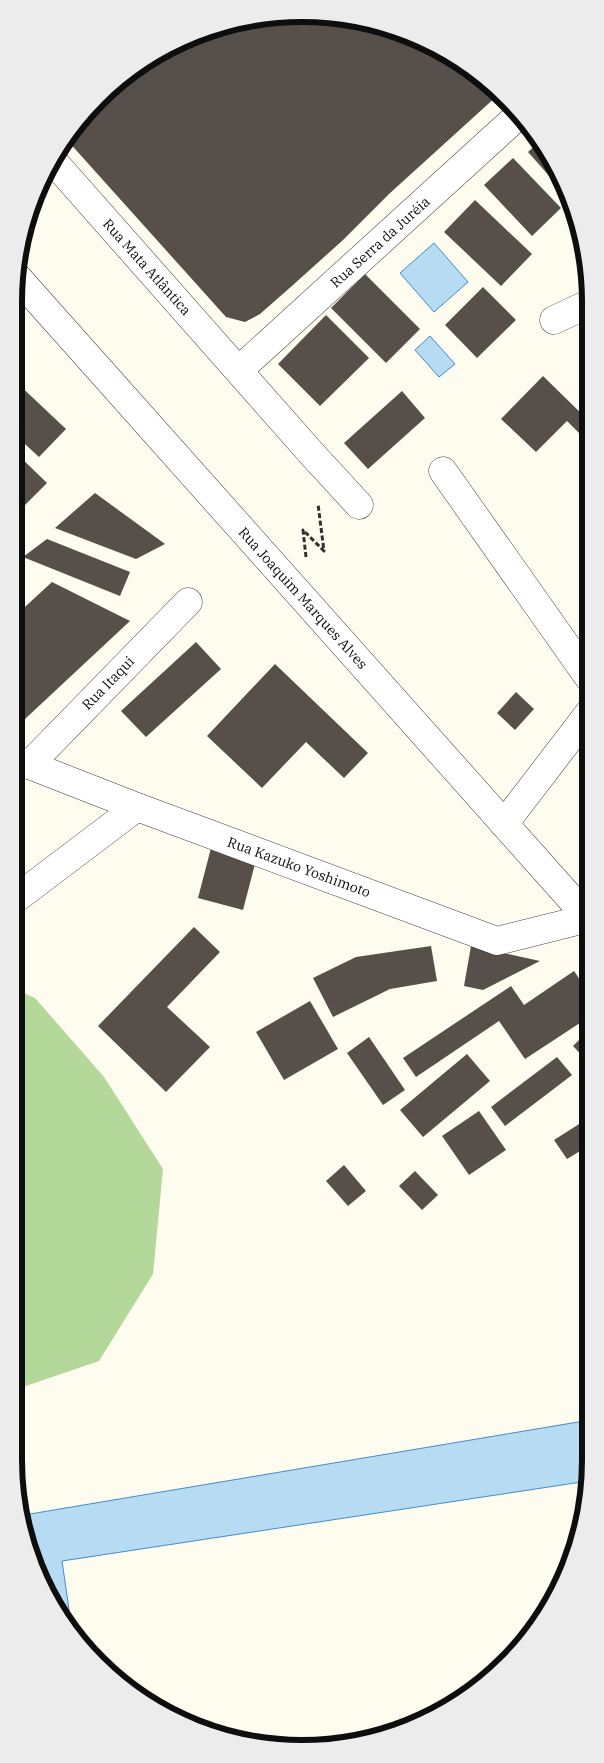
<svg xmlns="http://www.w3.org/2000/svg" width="604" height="1763" viewBox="0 0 604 1763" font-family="'IBM Plex Serif',serif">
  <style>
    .forest { fill: #b4d79a }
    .water { fill: #b6dbf3; stroke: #408ec7 }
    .building { fill: #564f4a }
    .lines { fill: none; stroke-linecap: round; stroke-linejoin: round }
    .minor-casing { stroke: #414141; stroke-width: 29 }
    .path { stroke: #303030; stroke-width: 3; stroke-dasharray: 5 2.5; stroke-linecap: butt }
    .minor { stroke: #fff; stroke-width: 28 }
    .labels { text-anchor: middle; stroke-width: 5; stroke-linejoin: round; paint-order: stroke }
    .street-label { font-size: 14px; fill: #0e0e0e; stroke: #fff }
    .rim { fill: none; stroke: #0e0e0e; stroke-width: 6 }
  </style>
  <rect width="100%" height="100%" fill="#fefbef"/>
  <polygon class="forest" points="14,989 35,998 104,1077 163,1169 153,1274 99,1361 14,1390"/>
  <g class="water">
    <polygon points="434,243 468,282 434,312 400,273"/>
    <polygon points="430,336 455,364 439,377 415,350"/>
    <polygon points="590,1420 590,1461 588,1481 62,1561 72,1630 36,1571 24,1515"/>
  </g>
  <g class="building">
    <polygon points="264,16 376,24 446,53 498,95 389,194 343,240 293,285 260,314 245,322 226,317 67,140 73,127 158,53"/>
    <polygon points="539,142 561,175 567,196 528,152"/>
    <polygon points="513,158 561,208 532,236 484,185"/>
    <polygon points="475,200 532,254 501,286 444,232"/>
    <polygon points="365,274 420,329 386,363 331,308"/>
    <polygon points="483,287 516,320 477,358 445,325"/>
    <polygon points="326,315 369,358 320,406 278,364"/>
    <polygon points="543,376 588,420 588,442 567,421 536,452 501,419"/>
    <polygon points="14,380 66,429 39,457 14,434"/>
    <polygon points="402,391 425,418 368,469 344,443"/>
    <polygon points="14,451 47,483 21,509 14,502"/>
    <polygon points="95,493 165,544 136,559 55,528"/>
    <polygon points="47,539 130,572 120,596 23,557"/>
    <polygon points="14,575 22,585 14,593"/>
    <polygon points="52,582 130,621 25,719 14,708 14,617"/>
    <polygon points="196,642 221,669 146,737 121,711"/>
    <polygon points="275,664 368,753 344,778 306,742 262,788 207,736"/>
    <polygon points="516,692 534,709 515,730 497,713"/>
    <polygon points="211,848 256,860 243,910 198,898"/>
    <polygon points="194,927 220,952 167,1007 210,1047 166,1092 98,1026"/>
    <polygon points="431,946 437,981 390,989 333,1017 313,978 356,957"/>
    <polygon points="471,946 540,961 483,990 464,986"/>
    <polygon points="574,971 589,993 589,1017 525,1059 499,1021 416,1077 403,1058 511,986 524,1005"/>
    <polygon points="310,1001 338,1049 284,1080 256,1032"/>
    <polygon points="589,1030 589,1063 573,1046"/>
    <polygon points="369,1037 405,1090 383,1105 347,1053"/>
    <polygon points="467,1054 490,1081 423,1137 400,1110"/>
    <polygon points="557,1057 572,1075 505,1126 491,1107"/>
    <polygon points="479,1111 506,1150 469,1175 442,1136"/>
    <polygon points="587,1119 590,1123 590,1145 567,1159 554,1140"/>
    <polygon points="344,1165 366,1191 348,1206 326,1181"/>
    <polygon points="415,1171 438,1195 422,1210 399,1186"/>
  </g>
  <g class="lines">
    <g class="minor-casing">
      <g id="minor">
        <polyline points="55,163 312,454 359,505"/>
        <polyline points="17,277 589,919"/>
        <polyline points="554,320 588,304"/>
        <polyline points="239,370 520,114"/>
        <polyline points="443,471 589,678"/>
        <polyline points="14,759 137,807 497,941 589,918"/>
        <polyline points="29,765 188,602"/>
        <polyline points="504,824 589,713"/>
        <polyline points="14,900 137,807"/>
      </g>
    </g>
    <g class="path">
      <polyline points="306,557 303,530 324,551 318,504"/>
      <polyline points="583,949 589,956"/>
    </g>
    <use href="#minor" class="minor"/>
  </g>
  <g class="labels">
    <g class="street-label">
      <text transform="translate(380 242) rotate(-42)" y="5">Rua Serra da Juréia</text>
      <text transform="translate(147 267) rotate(48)" y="5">Rua Mata Atlântica</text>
      <text transform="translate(303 598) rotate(48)" y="5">Rua Joaquim Marques Alves</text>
      <text transform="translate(108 683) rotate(-46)" y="5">Rua Itaqui</text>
      <text transform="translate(299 867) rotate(20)" y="5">Rua Kazuko Yoshimoto</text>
    </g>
  </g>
  <path d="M0 0H604V1763H0ZM302 22H302A280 280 0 0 1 582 302V1460A280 280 0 0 1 302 1740H302A280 280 0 0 1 22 1460V302A280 280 0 0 1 302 22Z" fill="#ececec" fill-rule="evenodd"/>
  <path class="rim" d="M302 22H302A280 280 0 0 1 582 302V1460A280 280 0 0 1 302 1740H302A280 280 0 0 1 22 1460V302A280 280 0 0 1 302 22Z"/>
</svg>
